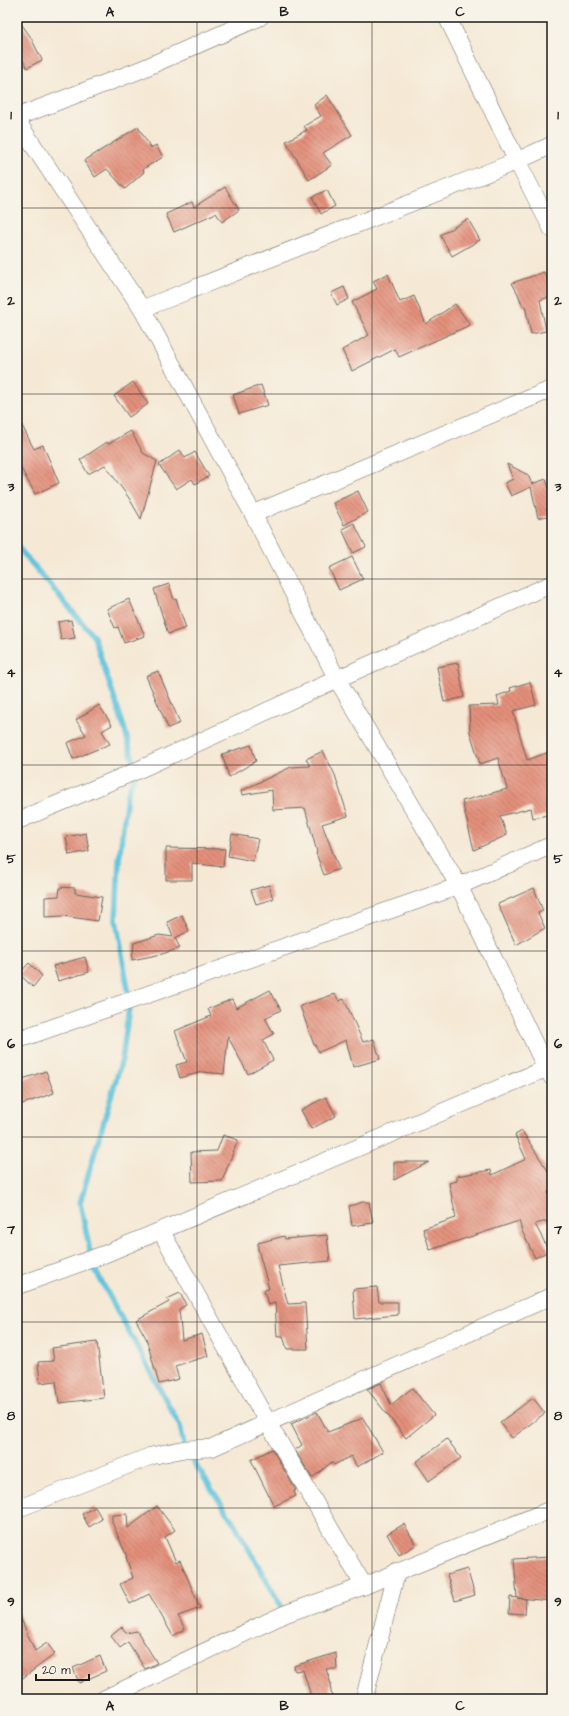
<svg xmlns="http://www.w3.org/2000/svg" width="569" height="1716" viewBox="0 0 569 1716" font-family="'Architects Daughter',sans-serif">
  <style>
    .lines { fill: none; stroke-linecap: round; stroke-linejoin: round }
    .stream { stroke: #5ec3dc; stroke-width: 5.5 }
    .building { fill: url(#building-back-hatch) }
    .minor-casing { stroke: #68645d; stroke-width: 18 }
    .minor { stroke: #fff; stroke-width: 17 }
    .grid { fill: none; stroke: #1c1c1c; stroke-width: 1; stroke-opacity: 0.55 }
    .neatline { fill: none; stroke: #1c1c1c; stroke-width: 1.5 }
    .grid-label { font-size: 13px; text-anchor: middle; font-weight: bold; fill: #1c1c1c }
  </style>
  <defs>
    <pattern id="building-back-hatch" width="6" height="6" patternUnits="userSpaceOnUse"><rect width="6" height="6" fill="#e3907b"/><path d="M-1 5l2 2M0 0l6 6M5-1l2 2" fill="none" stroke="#b77564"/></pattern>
  </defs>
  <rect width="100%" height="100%" fill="#f7f3e8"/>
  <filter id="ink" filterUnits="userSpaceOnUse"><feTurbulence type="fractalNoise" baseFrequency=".025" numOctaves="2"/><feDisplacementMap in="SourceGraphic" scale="8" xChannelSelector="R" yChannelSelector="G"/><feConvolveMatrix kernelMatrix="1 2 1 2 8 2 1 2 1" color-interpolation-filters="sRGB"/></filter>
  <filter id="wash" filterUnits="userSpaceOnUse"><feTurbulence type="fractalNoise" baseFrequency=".012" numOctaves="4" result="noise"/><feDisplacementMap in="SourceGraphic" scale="16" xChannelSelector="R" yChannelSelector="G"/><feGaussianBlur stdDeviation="0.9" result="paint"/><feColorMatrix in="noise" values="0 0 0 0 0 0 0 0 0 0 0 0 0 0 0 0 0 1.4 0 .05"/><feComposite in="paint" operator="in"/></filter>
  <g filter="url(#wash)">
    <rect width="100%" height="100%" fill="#f5e9d5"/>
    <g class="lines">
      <polyline class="stream" points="17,546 94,637 124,727 136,771 127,795 119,860 116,919 130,1001 122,1059 80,1203 93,1266 180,1426 185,1449 234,1523 285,1613"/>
    </g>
    <g id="blocks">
      <g class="building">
        <polygon points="17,18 30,36 42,60 27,68 17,49"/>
        <polygon points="327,95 352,135 323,153 332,165 309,180 286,141 307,130 304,126 321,116 314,105"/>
        <polygon points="138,127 151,148 156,145 163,157 143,169 144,172 125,189 107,169 95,177 84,161"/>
        <polygon points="225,187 239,210 222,222 216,213 174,232 166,214 192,202 194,207"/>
        <polygon points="327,190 335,206 321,214 312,197"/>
        <polygon points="468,219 480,240 452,256 440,235"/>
        <polygon points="544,272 552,293 552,296 540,300 546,331 531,334 525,306 523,307 518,294 512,283"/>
        <polygon points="388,274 400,302 414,296 426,324 455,304 470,325 399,357 395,349 352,371 342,350 369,335 352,302 377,289 373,281"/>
        <polygon points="344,287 349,299 337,305 331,293"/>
        <polygon points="133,382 148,404 129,417 114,396"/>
        <polygon points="261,385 268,405 239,414 233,395"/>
        <polygon points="17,416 34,449 43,445 59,483 35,494 17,461"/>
        <polygon points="131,431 143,453 157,461 141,519 129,498 105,465 88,474 80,460 107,442 108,444"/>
        <polygon points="180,450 185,458 195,452 209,476 195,484 192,479 176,489 159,465"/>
        <polygon points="507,464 528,475 532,484 546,479 552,497 552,515 538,518 531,487 511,496 505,483 513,479"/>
        <polygon points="358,491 368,512 344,525 333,503"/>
        <polygon points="354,523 366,547 353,553 342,529"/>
        <polygon points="352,557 363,579 339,590 329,568"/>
        <polygon points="169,584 174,600 176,599 186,628 168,634 154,589"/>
        <polygon points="129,599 145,636 124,643 118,627 115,628 107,609"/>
        <polygon points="71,620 75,638 61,640 58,622"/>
        <polygon points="458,663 464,697 444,702 437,667"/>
        <polygon points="158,671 180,723 168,728 146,676"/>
        <polygon points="530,682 536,705 513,711 527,760 552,751 552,814 533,818 531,808 500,816 507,835 474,850 462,801 507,789 498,758 480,764 470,732 469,706 499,705 497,696 511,691 510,688"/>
        <polygon points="99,705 112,725 102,731 110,744 73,759 67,743 86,735 76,720"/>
        <polygon points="251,745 256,761 229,777 222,754"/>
        <polygon points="323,751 335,775 348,816 322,824 339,869 324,875 316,853 317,852 305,808 273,810 272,790 242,795 241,791 291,767 310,766 306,759"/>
        <polygon points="86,833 89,851 69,855 66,837"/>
        <polygon points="232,834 258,839 253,861 228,856"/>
        <polygon points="166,848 225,849 223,867 192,863 192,880 166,880"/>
        <polygon points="269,885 273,899 256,904 251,890"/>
        <polygon points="60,887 75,888 75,893 102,897 98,921 63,916 45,917 45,897 59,896"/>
        <polygon points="534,888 543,911 538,913 545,928 516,945 498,904"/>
        <polygon points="182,915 189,931 175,938 180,948 162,954 132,960 134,943 159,935 173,937 167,922"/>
        <polygon points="85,957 89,972 58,981 53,966"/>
        <polygon points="29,963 42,976 33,987 19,974"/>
        <polygon points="270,990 281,1010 265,1018 274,1034 263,1040 273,1060 248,1074 228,1037 224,1074 202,1072 180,1078 176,1065 187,1062 175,1031 211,1016 208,1009 232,999 236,1008"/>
        <polygon points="335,994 339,1001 344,999 363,1042 374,1039 380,1059 353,1067 346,1040 319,1052 315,1045 314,1045 300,1006"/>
        <polygon points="46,1071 54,1093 17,1106 17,1081"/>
        <polygon points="326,1097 336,1116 311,1129 301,1110"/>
        <polygon points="522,1131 552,1177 552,1189 548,1192 552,1206 552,1220 535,1224 549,1251 535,1258 522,1231 519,1221 430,1250 423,1229 456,1218 449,1183 457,1181 457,1176 491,1170 492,1175 526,1159 515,1135"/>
        <polygon points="223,1135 238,1140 222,1181 192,1182 191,1152 217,1151"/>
        <polygon points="394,1162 429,1162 394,1180"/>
        <polygon points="363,1202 369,1202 373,1223 352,1226 349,1206"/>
        <polygon points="327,1235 330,1261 278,1266 288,1304 305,1303 308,1349 287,1349 283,1336 277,1337 275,1303 268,1305 264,1290 269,1289 258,1249 258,1243 284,1236 285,1239"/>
        <polygon points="377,1287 379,1302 398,1302 398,1315 355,1319 353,1289"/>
        <polygon points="180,1293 186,1305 179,1309 182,1340 202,1334 208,1356 175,1366 179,1379 159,1384 146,1338 136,1320 169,1302 167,1299"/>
        <polygon points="97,1342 104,1398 59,1403 56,1381 40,1383 38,1362 54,1361 52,1348"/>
        <polygon points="381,1383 391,1405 412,1388 434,1415 406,1438 367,1389"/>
        <polygon points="533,1398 545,1413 512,1438 500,1422"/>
        <polygon points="317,1412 328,1432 363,1418 383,1452 357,1467 351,1456 334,1465 332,1462 312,1478 295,1450 302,1445 291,1424"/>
        <polygon points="447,1439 461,1458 429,1481 416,1462"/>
        <polygon points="272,1449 296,1490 294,1491 296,1496 274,1506 251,1460"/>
        <polygon points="157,1506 175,1530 165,1537 176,1562 180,1560 200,1608 178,1616 185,1629 173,1636 149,1594 130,1604 120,1584 133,1578 126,1557 127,1557 112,1522 112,1515 127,1514 128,1528"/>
        <polygon points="95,1507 102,1519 89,1527 82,1514"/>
        <polygon points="404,1524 416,1545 399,1555 387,1534"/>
        <polygon points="550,1557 552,1601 517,1598 514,1559"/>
        <polygon points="467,1569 475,1595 455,1601 447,1575"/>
        <polygon points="510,1597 526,1599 525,1614 509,1613"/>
        <polygon points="17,1610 35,1651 47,1643 55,1654 20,1680 17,1666"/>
        <polygon points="122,1627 126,1633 137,1631 157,1663 145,1669 128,1642 120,1648 111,1636"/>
        <polygon points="336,1653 337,1669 326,1669 331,1684 330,1684 332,1699 312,1699 303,1670 295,1671 294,1666"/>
        <polygon points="100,1656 106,1671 79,1683 73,1668"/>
      </g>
    </g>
  </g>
  <g filter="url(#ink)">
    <use href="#blocks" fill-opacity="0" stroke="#68645d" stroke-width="1"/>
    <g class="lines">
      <g class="minor-casing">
        <g id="minor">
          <polyline points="447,17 517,161 552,229"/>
          <polyline points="17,117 140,70 260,17"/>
          <polyline points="17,121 142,309 253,514 337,679 459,886 546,1068 552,1077"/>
          <polyline points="142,309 517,161 552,145"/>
          <polyline points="253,514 552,389"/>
          <polyline points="17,821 136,771 337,679 552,584"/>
          <polyline points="17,1040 459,886 552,845"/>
          <polyline points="161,1231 268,1423 364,1586"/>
          <polyline points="17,1286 105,1254 552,1066"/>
          <polyline points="17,1509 151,1456 185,1449 211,1448 552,1296"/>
          <polyline points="104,1699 285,1614 364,1586 552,1509"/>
          <polyline points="364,1699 397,1571"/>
        </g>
      </g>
      <use href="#minor" class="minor"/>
    </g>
  </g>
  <path class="grid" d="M197,17V1699M372,17V1699M17,208H552M17,394H552M17,579H552M17,765H552M17,951H552M17,1137H552M17,1322H552M17,1508H552"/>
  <rect width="569" height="1716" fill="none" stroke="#f7f3e8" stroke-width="44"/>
  <path d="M36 1674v6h53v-6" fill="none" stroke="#1c1c1c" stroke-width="2"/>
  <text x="42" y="1674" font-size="12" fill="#1c1c1c" stroke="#f7f3e8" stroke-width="3" paint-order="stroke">20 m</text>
  <rect x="22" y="22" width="525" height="1672" class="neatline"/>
  <g class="grid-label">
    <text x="110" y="16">A</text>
    <text x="284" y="16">B</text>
    <text x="460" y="16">C</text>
    <text x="11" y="119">1</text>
    <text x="558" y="119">1</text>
    <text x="11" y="305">2</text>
    <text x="558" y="305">2</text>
    <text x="11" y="491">3</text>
    <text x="558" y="491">3</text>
    <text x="11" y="677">4</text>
    <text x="558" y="677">4</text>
    <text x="11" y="863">5</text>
    <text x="558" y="863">5</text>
    <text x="11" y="1048">6</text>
    <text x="558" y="1048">6</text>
    <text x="11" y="1234">7</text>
    <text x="558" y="1234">7</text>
    <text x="11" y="1420">8</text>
    <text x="558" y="1420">8</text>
    <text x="11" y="1606">9</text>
    <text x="558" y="1606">9</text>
    <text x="110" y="1710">A</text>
    <text x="284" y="1710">B</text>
    <text x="460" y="1710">C</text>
  </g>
</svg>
